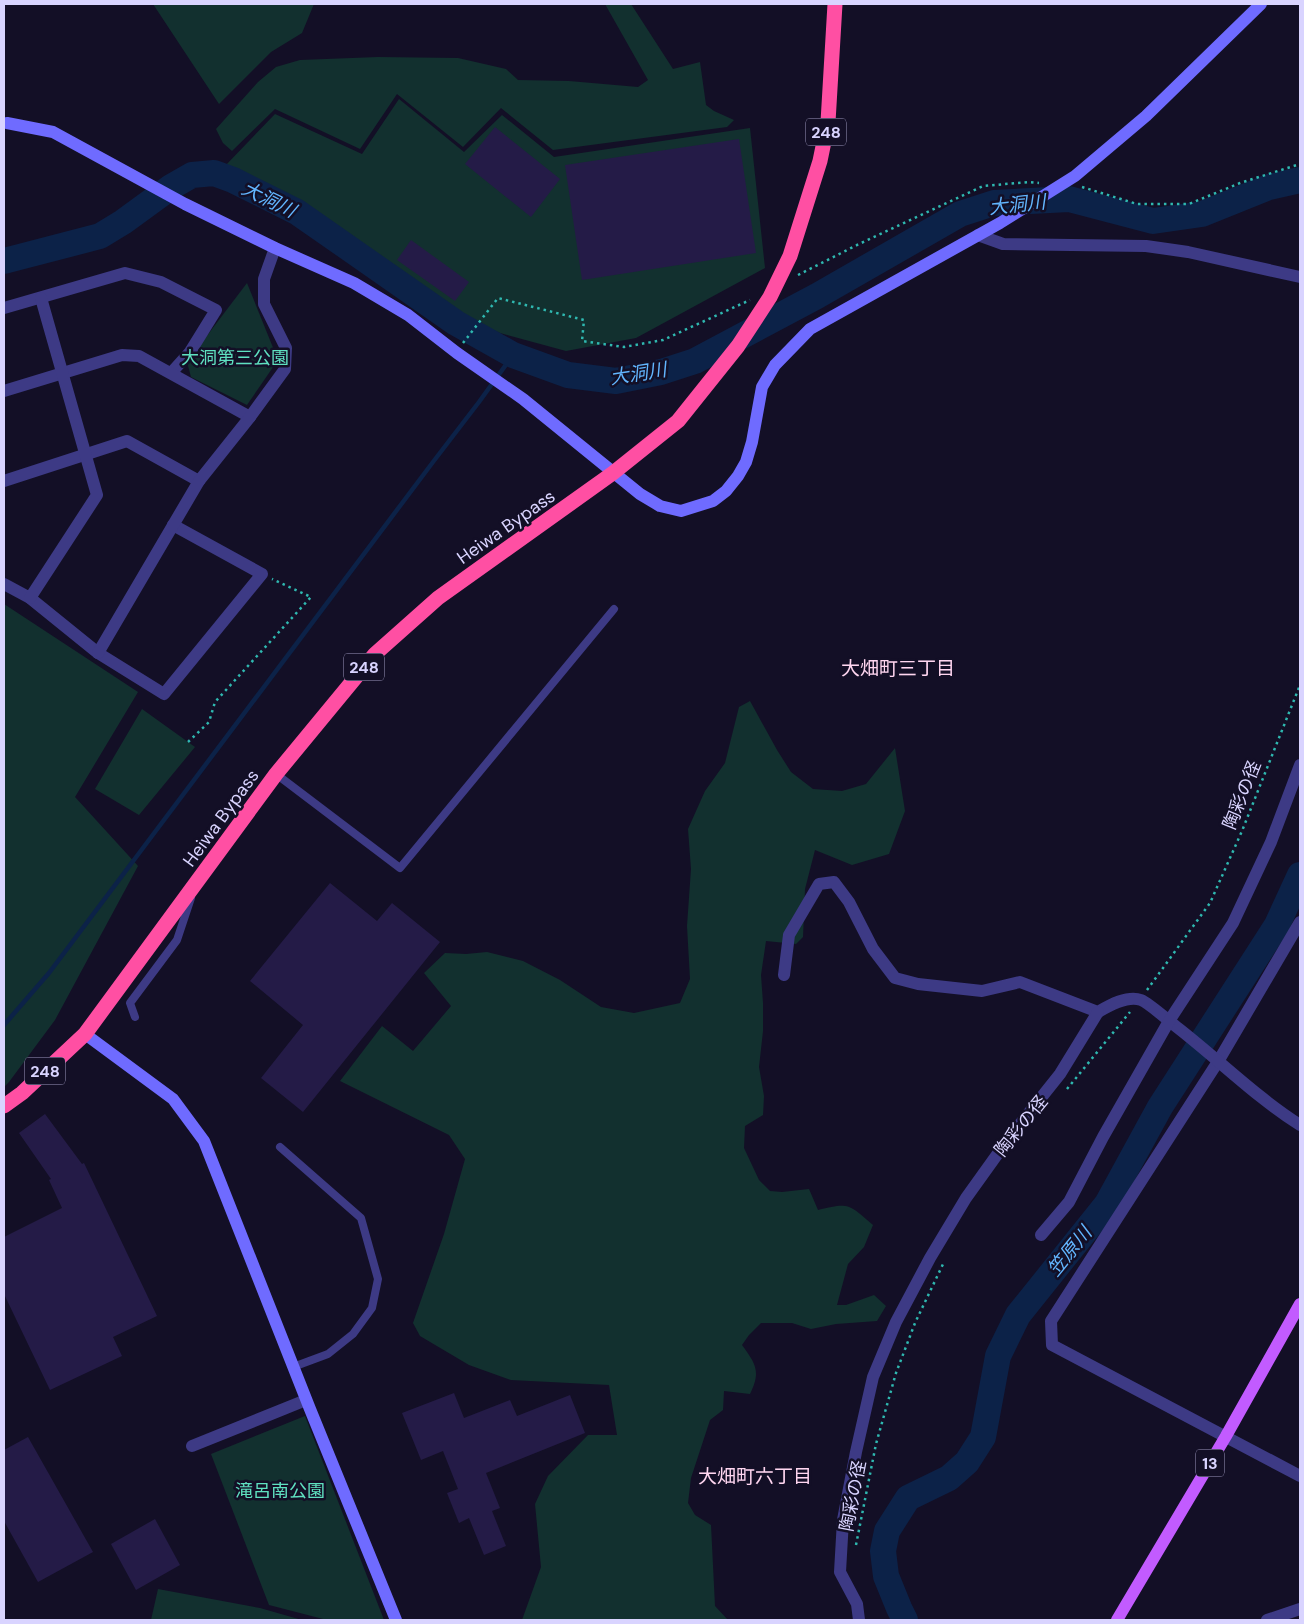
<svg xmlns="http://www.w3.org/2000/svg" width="1304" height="1624" viewBox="0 0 1304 1624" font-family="'DM Sans','Noto Sans JP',sans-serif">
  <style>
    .green { fill: #12302f }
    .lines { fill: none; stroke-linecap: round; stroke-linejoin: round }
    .stream { stroke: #0c2248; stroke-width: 4.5 }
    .river { stroke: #0c2248; stroke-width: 26 }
    .building { fill: #241b47 }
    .path { stroke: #2fb8b0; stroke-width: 2.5; stroke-dasharray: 2.5 4; stroke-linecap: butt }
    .lane { stroke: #3d3a85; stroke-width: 8 }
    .street { stroke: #3d3a85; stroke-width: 12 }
    .secondary { stroke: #6f6bff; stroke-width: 12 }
    .primary { stroke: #c25bff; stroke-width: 12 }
    .highway { stroke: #ff4fa3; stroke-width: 15 }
    .labels { text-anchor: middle; stroke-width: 5; stroke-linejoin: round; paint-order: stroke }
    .shield { fill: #130f26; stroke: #9e99be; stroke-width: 1 }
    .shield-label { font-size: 16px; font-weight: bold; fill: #d9d4ff }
    .park-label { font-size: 18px; fill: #5fe0c0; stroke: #130f26 }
    .street-label { font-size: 18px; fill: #d9d4ff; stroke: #130f26 }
    .water-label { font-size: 19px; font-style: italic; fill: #62b6ff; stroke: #130f26 }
    .neighbourhood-label { font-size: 19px; fill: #ffd6f0; stroke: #130f26 }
  </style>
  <rect width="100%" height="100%" fill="#130f26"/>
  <g class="green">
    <polygon points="153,4 314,4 302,33 271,52 219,104"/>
    <polygon points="605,4 631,4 673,69 700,62 706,105 714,111 734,120 727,127 553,150 501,108 463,147 397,94 360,149 275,109 232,151 223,143 216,129 258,82 276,67 300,60 378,57 458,58 506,69 518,80 569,81 638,87 648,80"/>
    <polygon points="399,99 464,152 502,115 554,157 750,128 765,268 636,338 566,351 500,333 451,311 304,211 225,166 275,114 362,154"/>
    <polygon points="247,283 278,360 247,405 191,377 187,362"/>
    <polygon points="4,604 138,692 75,797 138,866 55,1020 9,1082 4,1087"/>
    <path d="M750,701L777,750L791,772L813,789L842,791L866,784L895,748L905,811L889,854L852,865L815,850L805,889L803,937L796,944L766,941L761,975L763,1003V1031L759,1067L764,1096L763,1115L745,1126L744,1148L759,1180L770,1191L782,1192L809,1189L818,1210C849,1202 849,1204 873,1225L864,1247L848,1264L837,1305H846L874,1295L886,1306L877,1321L836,1324L811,1329L792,1323H761L749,1335L742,1345C756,1364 761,1372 750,1394L724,1391L723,1410L710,1420L691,1478L688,1503L695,1515L711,1525L715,1606L728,1620H522L541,1567L535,1504L548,1476L588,1435H617L609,1385L511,1380L469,1365L420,1336L413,1323L444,1234L465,1159L449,1135L340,1081L382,1026L413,1051L451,1006L424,973L445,953L466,954L487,952L523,961L560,980L601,1007L634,1013L680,1003L690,979L687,926L691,869L688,829L705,791L725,763L739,707Z"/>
    <polygon points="142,709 195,747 139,815 95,789"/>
    <polygon points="305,1416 384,1620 327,1620 269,1605 211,1454"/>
    <polygon points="158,1589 260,1608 302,1620 151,1620"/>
  </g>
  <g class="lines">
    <polyline class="stream" points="4,1025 49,973 433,462 479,402 513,355"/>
    <g class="river">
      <polyline points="4,261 100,236 123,222 171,187 192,175 214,173 233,180 297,212 456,323 513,355 568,375 616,381 661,372 695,361 817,296 960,214 994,203 1069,199 1153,221 1202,214 1269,187 1300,180"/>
      <polyline points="905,1620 899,1608 886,1576 883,1551 887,1531 908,1498 949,1478 967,1462 983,1437 998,1356 1018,1315 1107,1204 1160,1107 1277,925 1300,875"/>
    </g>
  </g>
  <g class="building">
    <polygon points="495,127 560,179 531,217 465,164"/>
    <polygon points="739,139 756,253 582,280 565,165"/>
    <polygon points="411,240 469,282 455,301 397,260"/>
    <polygon points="330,883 377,921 392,903 440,942 303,1112 261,1078 303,1025 250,981"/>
    <polygon points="45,1114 82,1164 84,1163 157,1316 113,1337 122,1356 50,1390 4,1294 4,1237 62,1208 49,1180 51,1179 19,1133"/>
    <polygon points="454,1393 464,1418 510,1400 517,1416 570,1395 585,1433 486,1473 500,1508 492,1511 506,1546 484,1555 469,1518 459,1523 447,1493 458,1489 443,1451 421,1460 402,1413"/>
    <polygon points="28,1437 93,1552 38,1582 4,1521 4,1450"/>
    <polygon points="155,1519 180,1565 136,1590 111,1544"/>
  </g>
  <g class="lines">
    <g class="path">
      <polyline points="1082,187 1137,204 1189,204 1240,183 1300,164"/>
      <polyline points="798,275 857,245 983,186 1029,182 1039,183"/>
      <polyline points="463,343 498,298 584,320 582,341 624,347 663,340 750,300"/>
      <polyline points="188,742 209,722 215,702 311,597 272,579"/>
      <polyline points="1147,990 1210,903 1242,831 1300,685"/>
      <polyline points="1067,1089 1130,1012"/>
      <polyline points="856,1545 876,1444 896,1373 915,1323 944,1262"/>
    </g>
    <g class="lane">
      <polyline points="276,774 400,868 614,609"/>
      <polyline points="135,1017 130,1003 177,940 191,898"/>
      <polyline points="280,1147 361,1218 378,1279 372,1308 353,1334 328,1354 293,1367"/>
    </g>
    <g class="street">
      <polyline points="978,235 1003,244 1146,246 1188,252 1300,277"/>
      <polyline points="4,308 125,273 161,282 216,310 190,352 172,372"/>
      <polyline points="4,391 122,355 139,356 250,417"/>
      <polyline points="4,481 127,441 199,481"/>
      <polyline points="4,584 30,598 98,653 164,694 262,574 173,525"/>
      <polyline points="30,598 97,495 41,298"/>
      <polyline points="98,653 199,481 250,417 285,369 286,348 264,304 264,279 275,248"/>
      <polyline points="1300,922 1219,1060 1051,1321 1052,1345 1300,1476"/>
      <path d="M784,975L789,935L819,884L834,882L849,902L873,949L895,978L918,984L982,991L1020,982L1098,1012C1110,1005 1128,995 1141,1000C1149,1003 1170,1022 1178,1028C1219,1060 1256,1097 1300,1125"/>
      <polyline points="1041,1235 1069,1202 1103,1137 1169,1021 1233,923 1271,842 1300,765"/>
      <polyline points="192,1446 306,1400"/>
      <polyline points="859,1620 857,1604 840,1572 843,1520 856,1452 873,1377 896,1322 930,1258 966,1198 1009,1138 1060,1074 1098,1012"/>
      <polyline points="1267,1620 1300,1609"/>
    </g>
    <g class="secondary">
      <polyline points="7,123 53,132 185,204 275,248 354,283 408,315 457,353 523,399 640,494 660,506 681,511 713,501 726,491 738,476 746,462 752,442 762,387 775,365 810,329 1000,223 1075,176 1146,116 1261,4"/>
      <polyline points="85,1034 173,1099 204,1141 310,1409 396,1620"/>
    </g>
    <polyline class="primary" points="1117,1620 1226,1436 1300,1304"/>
    <polyline class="highway" points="4,1106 22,1093 85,1034 276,774 375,654 438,598 613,473 678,421 738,346 770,297 790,256 820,161 828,122 835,4"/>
  </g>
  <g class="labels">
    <g class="shield">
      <rect x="806" y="118.5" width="40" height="27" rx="4"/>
      <rect x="344" y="653.5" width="40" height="27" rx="4"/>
      <rect x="25" y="1057.5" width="40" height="27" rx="4"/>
      <rect x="1196" y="1449.5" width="28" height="27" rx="4"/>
    </g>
    <g class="shield-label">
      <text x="826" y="138">248</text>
      <text x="364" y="673">248</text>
      <text x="45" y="1077">248</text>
      <text x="1210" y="1469">13</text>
    </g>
    <g class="park-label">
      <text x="235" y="364">大洞第三公園</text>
      <text x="280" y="1497">滝呂南公園</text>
    </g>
    <g class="street-label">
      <text transform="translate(506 527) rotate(-35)" y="6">Heiwa Bypass</text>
      <text transform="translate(1242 795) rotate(-68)" y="6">陶彩の径</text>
      <text transform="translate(221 818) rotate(-54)" y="6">Heiwa Bypass</text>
      <text transform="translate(1021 1126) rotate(-51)" y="6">陶彩の径</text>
      <text transform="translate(853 1496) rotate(-79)" y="6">陶彩の径</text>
    </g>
    <g class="water-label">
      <text transform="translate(269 199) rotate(26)" y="7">大洞川</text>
      <text transform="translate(1017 204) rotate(-6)" y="7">大洞川</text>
      <text transform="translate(638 373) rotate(-9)" y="7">大洞川</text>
      <text transform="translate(1069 1251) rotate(-51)" y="7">笠原川</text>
    </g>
    <g class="neighbourhood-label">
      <text x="898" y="675">大畑町三丁目</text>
      <text x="755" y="1483">大畑町六丁目</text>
    </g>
  </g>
  <rect width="1304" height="1624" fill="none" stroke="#d9d4ff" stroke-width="10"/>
</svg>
